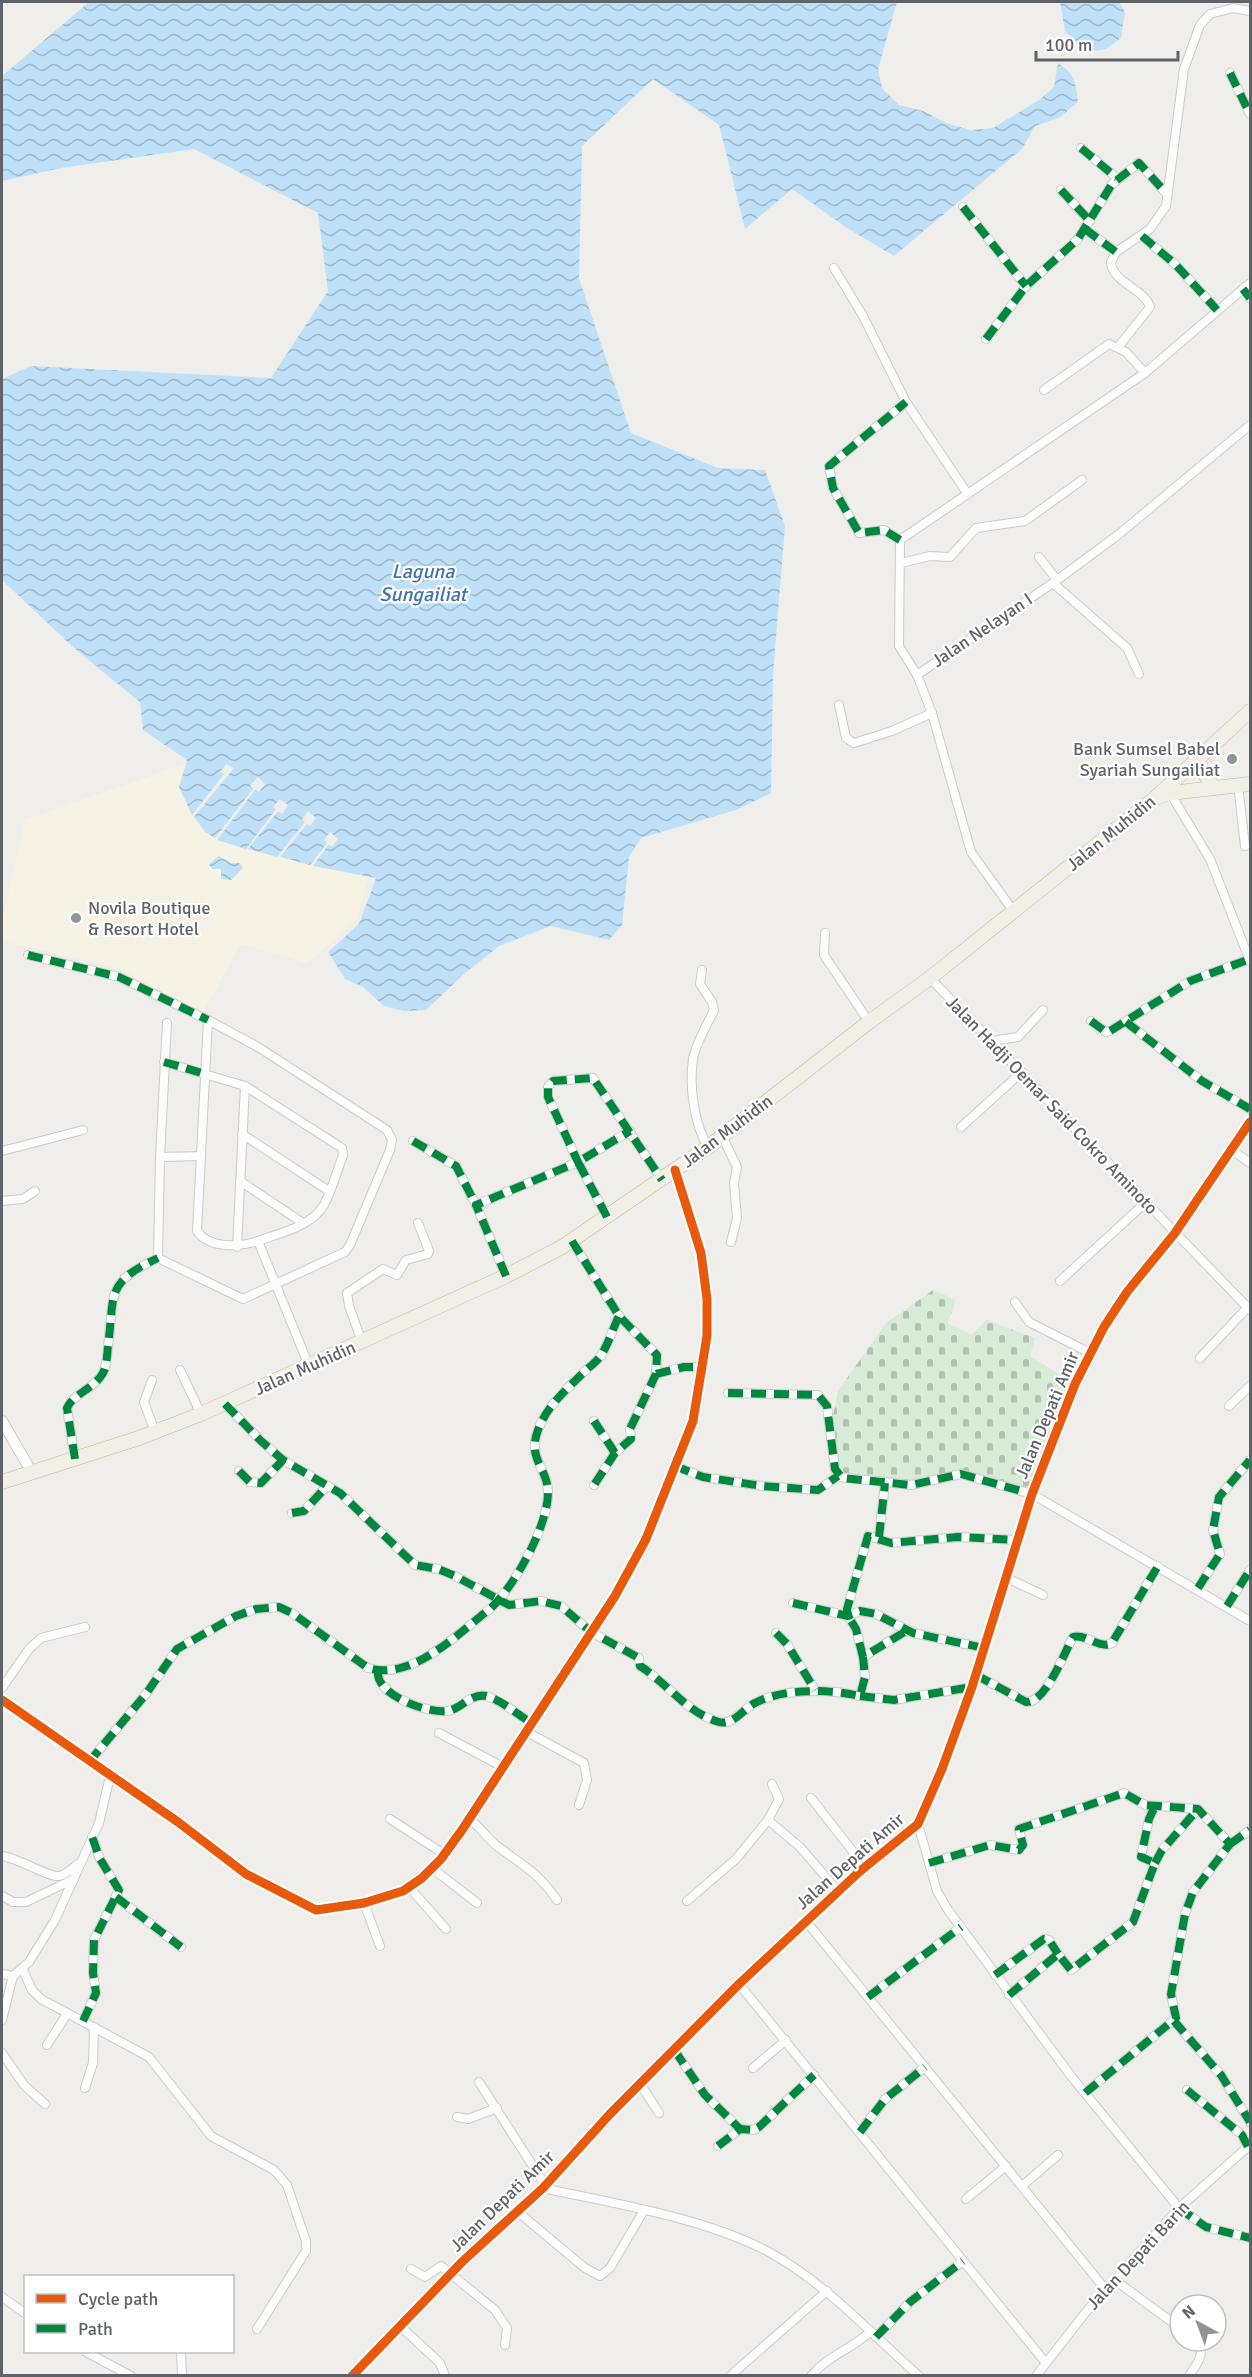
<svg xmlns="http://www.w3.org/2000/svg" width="1252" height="2377" viewBox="0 0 1252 2377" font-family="Signika,sans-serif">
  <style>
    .commercial { fill: #f7f3e4 }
    .cemetery { fill: url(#cemetery-stones) }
    .water { fill: url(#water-waves) }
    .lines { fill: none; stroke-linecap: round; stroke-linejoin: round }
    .minor-casing { stroke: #cbcccc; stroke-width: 10 }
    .tertiary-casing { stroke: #cbcccc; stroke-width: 12 }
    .trunk-casing { stroke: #c8b996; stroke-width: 15 }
    .minor { stroke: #fdfcfc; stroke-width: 8 }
    .tertiary { stroke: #fdfcfc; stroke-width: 10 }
    .trunk { stroke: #f2f0e6; stroke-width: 14 }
    .quiet { stroke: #00873e; stroke-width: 8; stroke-dasharray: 15 8; stroke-linecap: butt }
    .cycleway-casing { stroke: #fff; stroke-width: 13 }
    .cycleway { stroke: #e8590c; stroke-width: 9 }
    .poi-dot { fill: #919496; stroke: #fff; stroke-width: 2 }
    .labels { text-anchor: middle; stroke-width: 4.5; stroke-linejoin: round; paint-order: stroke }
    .street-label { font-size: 18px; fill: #5f6368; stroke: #fff }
    .poi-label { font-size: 18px; fill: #5f6368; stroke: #fff; text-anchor: end }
    .water-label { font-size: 20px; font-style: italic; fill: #4174aa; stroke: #fff }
  </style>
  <defs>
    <pattern id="cemetery-stones" width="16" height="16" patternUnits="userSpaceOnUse" patternTransform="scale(1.5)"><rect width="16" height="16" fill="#d8ebd6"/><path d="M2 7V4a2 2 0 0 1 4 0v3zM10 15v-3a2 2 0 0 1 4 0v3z" fill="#b2c2b1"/></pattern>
    <pattern id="water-waves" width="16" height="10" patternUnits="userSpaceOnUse" patternTransform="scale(1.5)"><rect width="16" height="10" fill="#bfe0f9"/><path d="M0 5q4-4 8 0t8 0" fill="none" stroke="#9eb9cd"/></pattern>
  </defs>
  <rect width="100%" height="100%" fill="#efeeea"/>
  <polygon class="commercial" points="187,763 179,787 192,815 211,836 248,849 369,877 356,920 307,963 241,944 202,1014 118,968 2,941 2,921 25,820"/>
  <polygon class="cemetery" points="933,1290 956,1300 948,1323 971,1335 987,1320 1035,1338 1030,1356 1075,1384 1034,1490 965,1475 911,1485 842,1477 830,1431 838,1391 886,1323"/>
  <g class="water">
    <path d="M89,2H897L878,69L882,88L899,105L923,111L946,123L971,130L993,128L1039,100L1054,87L1058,63C1076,75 1075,81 1078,102L1059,118L1035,126L1022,149L894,256L847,228L792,189L745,229L719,125L653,79L582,146L579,278L631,433L718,468L765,470L785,526L773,674L771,793L736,810L641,838L629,857L622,925L609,940L551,926L499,946L464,974L426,1010L404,1011L384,1006L363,987L345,979L328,952L359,924L376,878L313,866L329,844L332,847L338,839L330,832L324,840L327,843L310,865L280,857L307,824L310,826L316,818L308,811L302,820L305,822L277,857L248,849L278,811L282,814L288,805L280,799L273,807L276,809L246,849L217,840L255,790L259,792L265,784L258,777L250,786L253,789L215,838L205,832L194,817L234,768L226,764L220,772L224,774L192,815L179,787L187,760L143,730L140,702L74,648L2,580V379L31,366L271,378L328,291L318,213L194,149L61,168L2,181V76Z"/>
    <polygon points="1060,2 1119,2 1125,12 1121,38 1106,49 1086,52 1065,31"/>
    <polygon points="219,856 231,863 239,863 243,868 231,880 221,879 221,869 212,869 209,864"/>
  </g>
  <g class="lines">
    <g class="minor-casing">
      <g id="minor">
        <polyline points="1230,73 1250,114"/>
        <polyline points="1081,148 1117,178"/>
        <polyline points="1061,190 1090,221"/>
        <polyline points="963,207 1026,286"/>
        <polyline points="1085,229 1116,252"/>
        <polyline points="1142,236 1176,265 1217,310"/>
        <polyline points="834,268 863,316 906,402 967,493"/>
        <polyline points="1243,289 1250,298"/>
        <polyline points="986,339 1026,286 1078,239 1112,184 1139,163 1166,193"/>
        <path d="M1119,346L1150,307C1144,288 1112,283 1111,262L1116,252L1150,229L1166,206L1184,69L1200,25L1210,14L1233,8L1250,11"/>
        <polyline points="1044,390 1109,344 1126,352 1145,373"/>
        <polyline points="900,540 884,530 859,533 833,488 829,466 906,402"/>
        <polyline points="1039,557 1057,580"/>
        <polyline points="901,563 930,556 950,557 976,528 1025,521 1082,480"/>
        <polyline points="1053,583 1127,648 1139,674"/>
        <polyline points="917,675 899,646 900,540 1145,373 1250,283"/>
        <polyline points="839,705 846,738 854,743 892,731 932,713"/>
        <polyline points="1238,785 1245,846"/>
        <polyline points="1170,793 1210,859 1250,961"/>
        <polyline points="1014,912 971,852 932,713 917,675 1053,583 1118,535 1250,425"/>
        <polyline points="825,933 824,955 869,1022"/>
        <polyline points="28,955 119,977 208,1020 258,1047 387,1130 392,1140 390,1150 350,1245 345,1252 243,1299 158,1258 160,1157 167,1023"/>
        <path d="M702,970L700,984L712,1002L714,1010C707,1025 696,1043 693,1059C689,1086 694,1124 708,1147"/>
        <polyline points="930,978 1250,1310"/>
        <path d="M208,1020L197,1231C209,1249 240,1247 258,1241L309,1366"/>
        <polyline points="1091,1021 1106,1032 1110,1031 1190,981 1250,959"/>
        <polyline points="1126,1022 1202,1081 1250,1109"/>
        <polyline points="992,1041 1018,1037 1043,1010"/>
        <path d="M164,1062L245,1086L342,1148L343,1155C337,1171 332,1190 324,1205C312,1226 280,1233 258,1241"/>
        <polyline points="961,1127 1022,1072"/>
        <polyline points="242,1134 329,1191"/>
        <polyline points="722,1136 737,1167 734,1183 737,1218 731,1242"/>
        <polyline points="413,1141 456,1166 476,1205"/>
        <polyline points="1232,1150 1250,1163"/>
        <polyline points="2,1151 83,1130"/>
        <polyline points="160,1157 201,1156"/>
        <polyline points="240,1181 303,1223"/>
        <polyline points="2,1201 23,1199 35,1191"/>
        <polyline points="607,1217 578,1162 630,1131"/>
        <polyline points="572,1241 619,1316 657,1355 656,1374 630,1429 631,1439 615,1453 594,1485"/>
        <polyline points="237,1247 245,1086"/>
        <polyline points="506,1276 476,1205 578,1162 548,1097 548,1087 553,1081 593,1078 662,1180"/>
        <polyline points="1060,1281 1145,1203"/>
        <polyline points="1015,1302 1029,1322 1090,1353"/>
        <polyline points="362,1342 349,1306 347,1293 383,1269 397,1275 406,1260 428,1254 429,1251 418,1223"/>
        <polyline points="1200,1358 1248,1307"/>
        <polyline points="180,1370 201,1414"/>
        <polyline points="656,1374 684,1367 701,1367"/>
        <polyline points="152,1380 144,1402 155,1432"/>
        <polyline points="728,1393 818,1395 827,1406 835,1469 839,1477 911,1485 961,1474 1032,1494 1250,1621"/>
        <path d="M225,1404L261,1441L283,1460L340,1493L415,1565L438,1569L455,1576L509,1605L541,1601L561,1606L591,1632L639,1658L640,1666C667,1683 687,1713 719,1722C733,1726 744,1708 755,1703C784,1688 829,1689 860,1696L865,1677L863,1657L908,1630"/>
        <polyline points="1229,1406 1250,1386"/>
        <polyline points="594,1421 615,1453"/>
        <path d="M75,1459L67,1408C74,1393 94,1389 103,1373C107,1365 107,1355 108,1346C115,1292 105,1283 158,1258"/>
        <polyline points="675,1466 703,1477 762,1486 818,1490 838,1476"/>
        <polyline points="239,1471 250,1482 261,1483 283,1460"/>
        <polyline points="292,1513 304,1511 326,1487"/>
        <polyline points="879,1537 885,1483"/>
        <polyline points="1007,1578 1043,1595"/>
        <polyline points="1198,1588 1220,1554 1213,1530 1219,1497 1250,1460"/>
        <polyline points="793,1603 848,1616 860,1611 876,1614 913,1633 984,1648"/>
        <polyline points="1227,1606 1250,1570"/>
        <polyline points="776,1633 787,1644 815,1690"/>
        <polyline points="863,1657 856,1629 848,1616 847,1609 868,1536 891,1543 958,1537 1019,1540"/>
        <path d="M378,1671C375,1695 428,1714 448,1711C462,1708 471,1693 486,1696C501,1700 517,1714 530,1722"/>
        <path d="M976,1675L1026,1702C1046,1703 1064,1653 1073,1637C1086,1633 1099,1650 1112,1643L1158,1566"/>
        <polyline points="2,1688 29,1649 41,1638 85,1627"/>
        <polyline points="860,1696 894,1700 972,1687"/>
        <polyline points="2,1700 178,1822 246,1874 316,1910 364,1903 403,1891 422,1878 441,1859 462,1830 615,1596 646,1539 693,1421 707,1336 707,1299 701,1253 675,1170"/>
        <polyline points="525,1731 584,1763 587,1780 579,1805"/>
        <polyline points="439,1733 503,1767"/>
        <path d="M89,1762L146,1694L177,1649L236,1616L256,1609L279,1607L292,1613L368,1668C413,1681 457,1634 490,1609C514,1587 549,1525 548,1491C547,1467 527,1459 538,1430C547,1406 565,1391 583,1373C589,1367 598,1361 602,1354C609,1342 613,1328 619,1316"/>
        <polyline points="772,1784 779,1799 768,1820 800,1847 838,1891"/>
        <polyline points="811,1798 865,1867"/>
        <polyline points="390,1819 444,1854"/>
        <path d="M470,1819C480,1827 487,1838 497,1846C522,1865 539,1873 557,1900"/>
        <polyline points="918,1824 937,1891 948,1910 1071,2076 1179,2208 1206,2227 1250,2238"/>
        <polyline points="1230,1844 1250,1830"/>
        <path d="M2,1856C18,1858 50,1878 59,1876C66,1875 73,1868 79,1863"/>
        <polyline points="929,1863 990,1845 1019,1850 1023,1845 1019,1829 1124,1793 1145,1805 1198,1809 1230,1844 1193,1892 1185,1914 1171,1994 1176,2018 1085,2093"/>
        <polyline points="1155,1863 1162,1850 1198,1809"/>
        <polyline points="432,1868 477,1903"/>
        <polyline points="409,1887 446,1929"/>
        <polyline points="2,1896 13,1902 26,1902 74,1879"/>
        <polyline points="116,1897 181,1947"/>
        <polyline points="687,1901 736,1859 768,1820"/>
        <polyline points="364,1903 380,1946"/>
        <polyline points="806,1921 1106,2290"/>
        <polyline points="23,1970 32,1990 41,1999 149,2057 211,2136 274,2170 287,2185 306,2241 306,2251 257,2329"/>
        <polyline points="2,1974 13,1976 29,1962 55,1920 99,1823 110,1776"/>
        <polyline points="995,1975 1044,1939 1049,1940 1058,1954"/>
        <polyline points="739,1984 1045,2362"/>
        <polyline points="1009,1995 1058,1954 1071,1970 1133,1922 1155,1863 1141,1857 1149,1819 1155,1806"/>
        <polyline points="868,1997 961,1927"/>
        <polyline points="2,2020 13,1976"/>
        <polyline points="83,2021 96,1993 93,1973 94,1940 119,1890 100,1859 92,1837"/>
        <polyline points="1174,2021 1221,2075 1250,2122"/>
        <polyline points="47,2045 67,2014"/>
        <polyline points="675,2051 705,2095 740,2129"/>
        <polyline points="2,2053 24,2085 45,2104"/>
        <polyline points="753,2068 786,2040"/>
        <polyline points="479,2082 545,2185"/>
        <polyline points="641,2085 659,2113"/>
        <polyline points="85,2088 93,2063 94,2027"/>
        <polyline points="1187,2090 1242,2135 1248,2147"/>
        <polyline points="457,2117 468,2119 497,2108"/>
        <polyline points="860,2132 885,2099 925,2067"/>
        <polyline points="718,2146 740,2129 753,2130 759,2127 814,2075"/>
        <polyline points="1022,2186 1058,2155"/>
        <path d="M543,2188C615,2204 701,2217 767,2251C825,2282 870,2333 919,2376"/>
        <polyline points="966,2199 1006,2166"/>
        <polyline points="518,2212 585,2268 600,2276 610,2268 643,2212"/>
        <polyline points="411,2269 425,2277 441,2266 495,2310 507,2328 505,2345"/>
        <polyline points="1116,2281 1180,2328"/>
        <polyline points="2,2297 26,2314"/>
        <polyline points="400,2326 440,2363 445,2376"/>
        <polyline points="876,2337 910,2302 963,2261"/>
        <polyline points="86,2352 131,2376"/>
        <polyline points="181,2352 182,2376"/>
        <polyline points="352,2376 463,2261 543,2188 610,2114 739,1984 859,1872 918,1824 942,1769 972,1687 1032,1494 1075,1384 1104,1327 1127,1292 1175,1233 1250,1122"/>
        <polyline points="730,2376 827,2291"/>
        <path d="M811,2376C829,2355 850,2350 870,2332"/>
        <polyline points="1036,2376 1086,2312 1179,2208 1250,2145"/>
        <path d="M1189,2376C1197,2363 1206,2355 1197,2341"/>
      </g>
    </g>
    <g class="tertiary-casing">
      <polyline id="tertiary" points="2,1421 31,1471"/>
    </g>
    <g class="trunk-casing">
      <g id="trunk">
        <polyline points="1197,760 1213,788"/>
        <polyline points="1158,797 1170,793 1250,784"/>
        <polyline points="2,1482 139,1438 201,1414 506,1276 562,1247 708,1147 869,1022 930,978 1155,798 1250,711"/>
      </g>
    </g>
    <use href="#minor" class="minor"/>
    <use href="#tertiary" class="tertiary"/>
    <use href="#trunk" class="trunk"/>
    <g class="quiet">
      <polyline points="1230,73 1250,114"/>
      <polyline points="1081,148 1117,178"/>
      <polyline points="1061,190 1090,221"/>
      <polyline points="963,207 1026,286"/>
      <polyline points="1085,229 1116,252"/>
      <polyline points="1142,236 1176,265 1217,310"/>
      <polyline points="1243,289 1250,298"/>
      <polyline points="986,339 1026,286 1078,239 1112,184 1139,163 1166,193"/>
      <polyline points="900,540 884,530 859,533 833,488 829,466 906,402"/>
      <polyline points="28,955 119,977 208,1020"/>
      <polyline points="1091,1021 1106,1032 1110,1031 1190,981 1250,959"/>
      <polyline points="1126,1022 1202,1081 1250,1109"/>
      <polyline points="164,1062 205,1074"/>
      <polyline points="413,1141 456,1166 476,1205"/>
      <polyline points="607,1217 578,1162 630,1131"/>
      <polyline points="572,1241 619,1316 657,1355 656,1374 630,1429 631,1439 615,1453 594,1485"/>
      <polyline points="506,1276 476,1205 578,1162 548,1097 548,1087 553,1081 593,1078 662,1180"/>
      <polyline points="656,1374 684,1367 701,1367"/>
      <polyline points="728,1393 818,1395 827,1406 835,1469 842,1478 911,1485 961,1474 1032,1494"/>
      <path d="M225,1404L261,1441L283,1460L340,1493L415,1565L438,1569L455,1576L509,1605L541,1601L561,1606L591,1632L639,1658L640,1666C667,1683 687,1713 719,1722C733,1726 744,1708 755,1703C784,1688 829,1689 860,1696L865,1677L863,1657L908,1630"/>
      <polyline points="594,1421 615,1453"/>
      <path d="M75,1459L67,1408C74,1393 94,1389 103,1373C107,1365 107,1355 108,1346C115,1292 105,1283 158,1258"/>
      <polyline points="675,1466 703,1477 762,1486 818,1490 838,1476"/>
      <polyline points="239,1471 250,1482 261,1483 283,1460"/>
      <polyline points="292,1513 304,1511 326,1487"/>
      <polyline points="879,1537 885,1483"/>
      <polyline points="1198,1588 1220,1554 1213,1530 1219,1497 1250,1460"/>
      <polyline points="793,1603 848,1616 860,1611 876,1614 913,1633 984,1648"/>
      <polyline points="1227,1606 1250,1570"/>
      <polyline points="776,1633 787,1644 815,1690"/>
      <polyline points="863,1657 856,1629 848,1616 847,1609 868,1536 891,1543 958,1537 1019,1540"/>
      <path d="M378,1671C375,1695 428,1714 448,1711C462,1708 471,1693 486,1696C501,1700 517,1714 530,1722"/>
      <path d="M976,1675L1026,1702C1046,1703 1064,1653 1073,1637C1086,1633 1099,1650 1112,1643L1158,1566"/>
      <polyline points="860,1696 894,1700 972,1687"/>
      <path d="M89,1762L146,1694L177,1649L236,1616L256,1609L279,1607L292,1613L368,1668C413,1681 457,1634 490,1609C514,1587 549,1525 548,1491C547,1467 527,1459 538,1430C547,1406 565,1391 583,1373C589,1367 598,1361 602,1354C609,1342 613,1328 619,1316"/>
      <polyline points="1230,1844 1250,1830"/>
      <polyline points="929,1863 990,1845 1019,1850 1023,1845 1019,1829 1124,1793 1145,1805 1198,1809 1230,1844 1193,1892 1185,1914 1171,1994 1176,2018 1085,2093"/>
      <polyline points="1155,1863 1162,1850 1198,1809"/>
      <polyline points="116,1897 181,1947"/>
      <polyline points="995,1975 1044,1939 1049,1940 1058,1954"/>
      <polyline points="1009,1995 1058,1954 1071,1970 1133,1922 1155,1863 1141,1857 1149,1819 1155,1806"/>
      <polyline points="868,1997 961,1927"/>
      <polyline points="83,2021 96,1993 93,1973 94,1940 119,1890 100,1859 92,1837"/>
      <polyline points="1174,2021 1221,2075 1250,2122"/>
      <polyline points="675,2051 705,2095 740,2129"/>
      <polyline points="1187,2090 1242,2135 1248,2147"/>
      <polyline points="860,2132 885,2099 925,2067"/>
      <polyline points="718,2146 740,2129 753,2130 759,2127 814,2075"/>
      <polyline points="1179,2208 1206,2227 1250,2238"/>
      <polyline points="876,2337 910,2302 963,2261"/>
    </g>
    <g class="cycleway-casing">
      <g id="cycleway">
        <polyline points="2,1700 178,1822 246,1874 316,1910 364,1903 403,1891 422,1878 441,1859 462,1830 615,1596 646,1539 693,1421 707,1336 707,1299 701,1253 675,1170"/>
        <polyline points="352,2376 463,2261 543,2188 610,2114 739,1984 859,1872 918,1824 942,1769 972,1687 1032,1494 1075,1384 1104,1327 1127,1292 1175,1233 1250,1122"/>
      </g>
    </g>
    <use href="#cycleway" class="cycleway"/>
  </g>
  <g class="poi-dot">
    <circle cx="1232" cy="759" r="6"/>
    <circle cx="76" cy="918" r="6"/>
  </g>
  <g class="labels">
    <g class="street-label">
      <text transform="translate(982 630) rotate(-34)" y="6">Jalan Nelayan I</text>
      <text transform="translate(1111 833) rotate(-39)" y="6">Jalan Muhidin</text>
      <text transform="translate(1052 1105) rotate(46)" y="6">Jalan Hadji Oemar Said Cokro Aminoto</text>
      <text transform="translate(727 1131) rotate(-37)" y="6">Jalan Muhidin</text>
      <text transform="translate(305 1368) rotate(-24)" y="6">Jalan Muhidin</text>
      <text transform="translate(1047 1415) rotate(-67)" y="6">Jalan Depati Amir</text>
      <text transform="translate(850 1861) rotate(-41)" y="6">Jalan Depati Amir</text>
      <text transform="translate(502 2201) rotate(-44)" y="6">Jalan Depati Amir</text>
      <text transform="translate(1138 2255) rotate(-47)" y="6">Jalan Depati Barin</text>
    </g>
    <g class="poi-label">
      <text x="1220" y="755">Bank Sumsel Babel<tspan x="1220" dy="21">Syariah Sungailiat</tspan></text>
      <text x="88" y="914" text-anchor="start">Novila Boutique<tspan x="88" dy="21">&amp; Resort Hotel</tspan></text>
    </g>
    <g class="water-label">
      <text x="423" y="578">Laguna<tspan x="423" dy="23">Sungailiat</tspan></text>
    </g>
  </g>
  <rect width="1252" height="2377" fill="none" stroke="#5f6368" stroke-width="6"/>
  <rect x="24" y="2275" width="210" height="78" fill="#ffffff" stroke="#bfc1c3" stroke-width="1.5"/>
  <rect x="36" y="2294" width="30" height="9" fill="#e8590c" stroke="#bfc1c3" stroke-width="1.5"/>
  <text x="78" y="2305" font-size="18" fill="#5f6368">Cycle path</text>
  <rect x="36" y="2324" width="30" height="9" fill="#00873e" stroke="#bfc1c3" stroke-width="1.5"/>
  <text x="78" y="2335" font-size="18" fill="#5f6368">Path</text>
  <g transform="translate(1198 2323) rotate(319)"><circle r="28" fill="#ffffff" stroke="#bfc1c3" stroke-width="1.5"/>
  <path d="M0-4.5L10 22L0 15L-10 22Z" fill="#919496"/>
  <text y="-9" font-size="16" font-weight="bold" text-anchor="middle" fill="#5f6368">N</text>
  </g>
  <path d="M1036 51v9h142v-9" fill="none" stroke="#5f6368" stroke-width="3"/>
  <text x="1045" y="51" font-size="18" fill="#5f6368" stroke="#ffffff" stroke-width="4.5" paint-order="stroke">100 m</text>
</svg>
